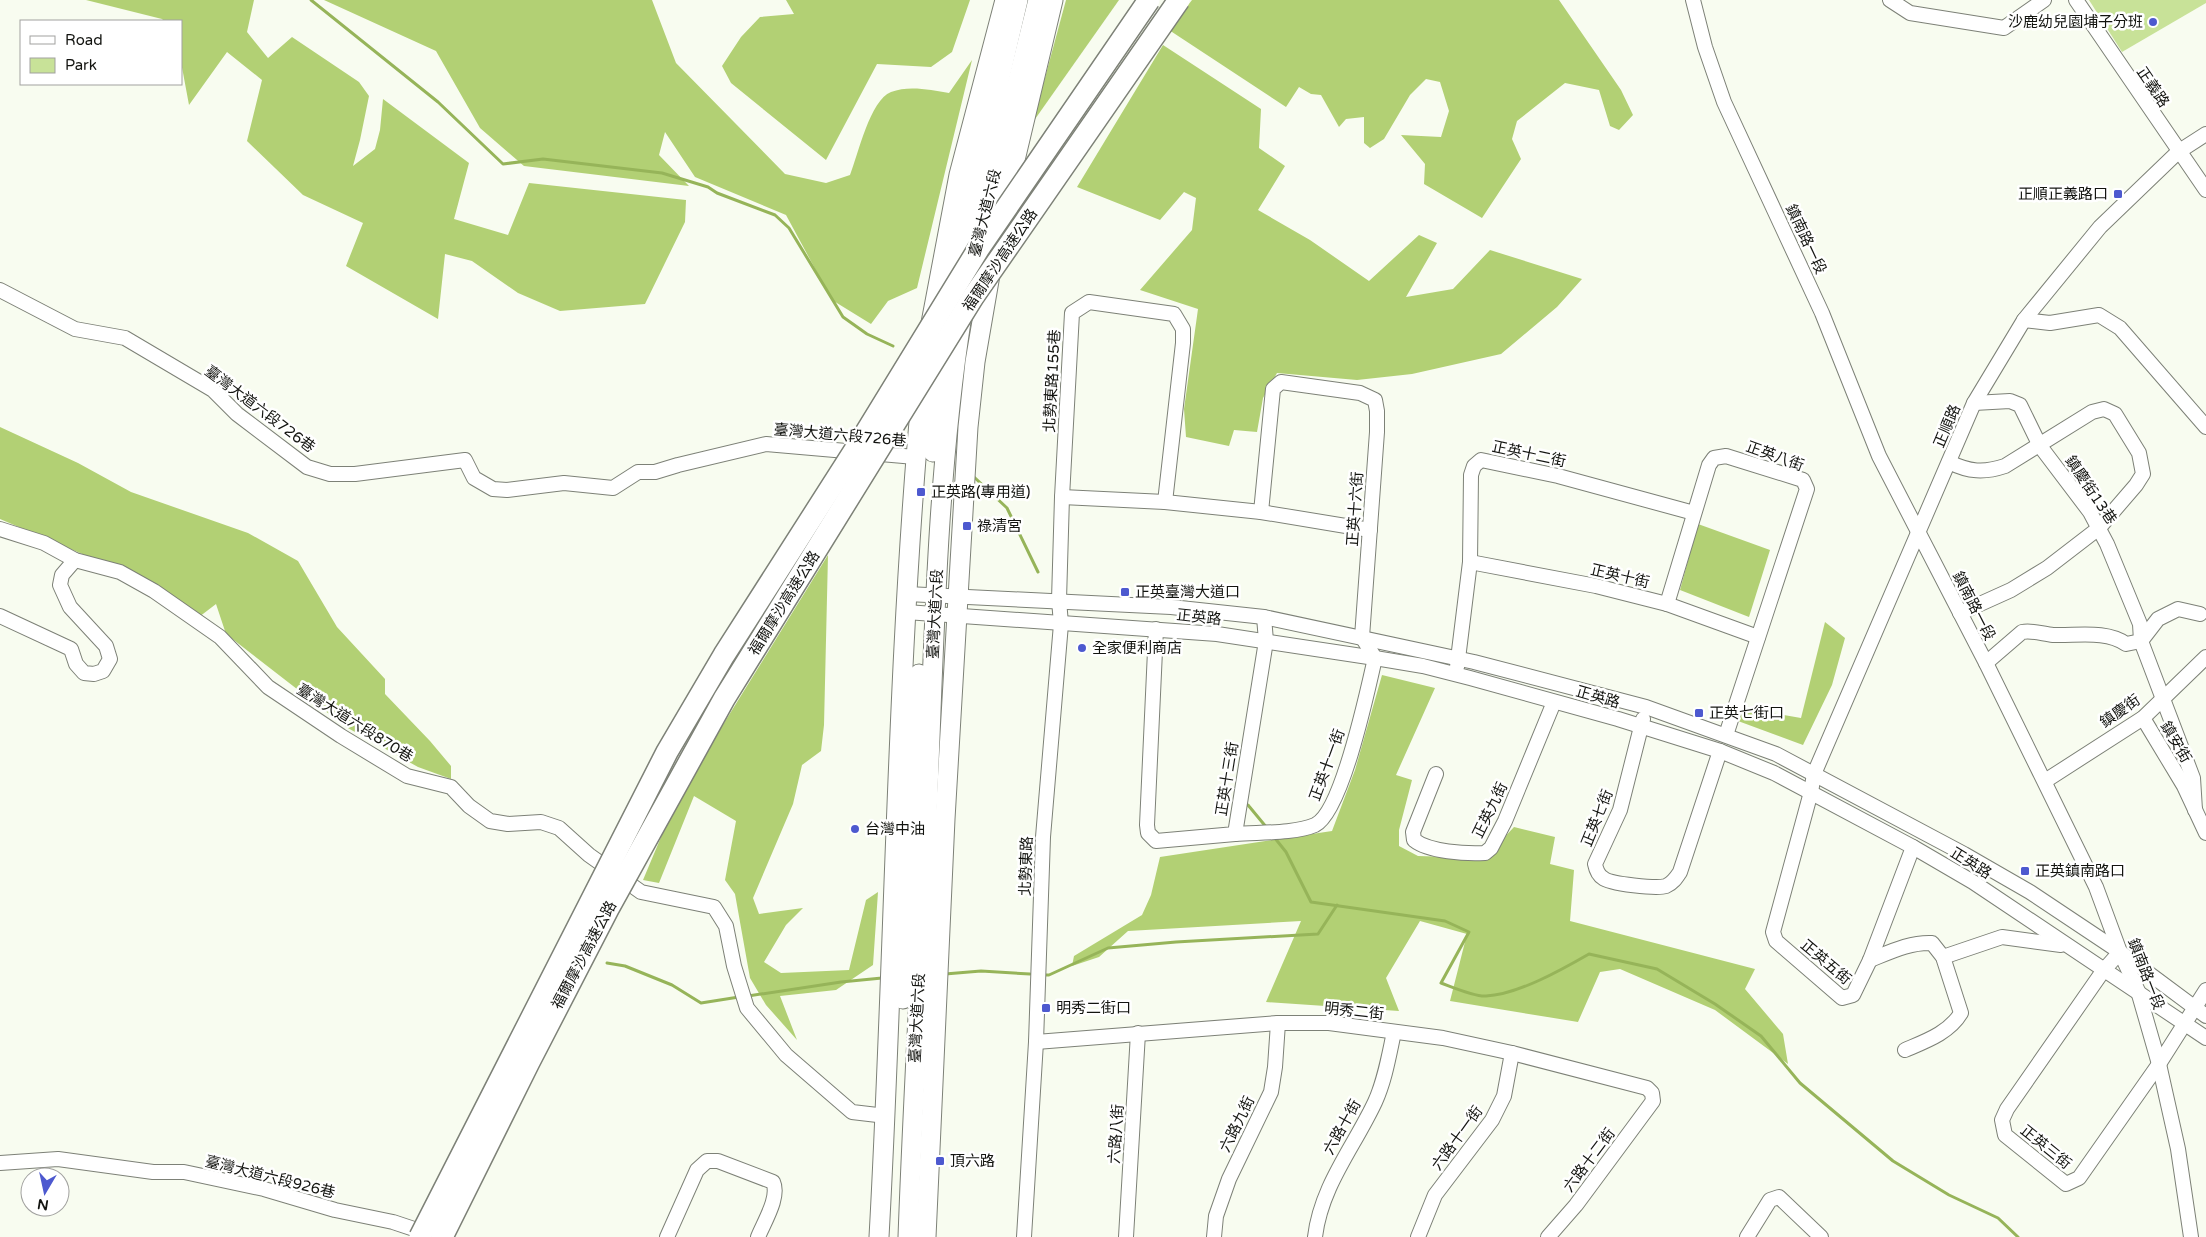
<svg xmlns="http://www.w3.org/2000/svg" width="2206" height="1237" viewBox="0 0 2206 1237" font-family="'Varela Round','Noto Sans TC',sans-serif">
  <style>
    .green { fill: #c8e298 }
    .forest { fill: #b2d074 }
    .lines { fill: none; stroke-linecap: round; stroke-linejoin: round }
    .stream { stroke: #96b459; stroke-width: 3 }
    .minor-casing { stroke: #7d8177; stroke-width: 16 }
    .major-casing { stroke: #7d8177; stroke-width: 21 }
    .minor { stroke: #fff; stroke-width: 14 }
    .major { stroke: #fff; stroke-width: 19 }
    .highway-bridge-casing { stroke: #7d8177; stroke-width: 24; stroke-linecap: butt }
    .highway-bridge { stroke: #fff; stroke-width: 21 }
    .poi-dot { fill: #4d59cf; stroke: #fff; stroke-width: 2 }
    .labels { text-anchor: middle; stroke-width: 5; stroke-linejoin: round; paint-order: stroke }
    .poi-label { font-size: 15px; fill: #131410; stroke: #fff; text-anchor: start }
    .street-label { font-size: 15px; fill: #131410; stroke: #fff }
  </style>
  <rect width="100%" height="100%" fill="#f8fcf0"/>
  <polygon class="green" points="2089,0 2206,0 2206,3 2122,52"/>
  <g class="forest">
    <polygon points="86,0 254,0 247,32 268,58 292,37 359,82 369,96 360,140 353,166 375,149 380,130 383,99 469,163 454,219 508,235 529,183 686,200 685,222 645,304 560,311 518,293 472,261 445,254 438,319 346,266 363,223 303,195 247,141 262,80 227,52 189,105 181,62 181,21 164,21 162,19"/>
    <path d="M324,0H652L676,63L785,174L826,183L850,175C858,155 870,100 891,92C909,85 931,90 949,93L972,60L917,288L888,301L871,324L832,300L786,215L695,177L665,132L659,155L689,186L524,166L480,128L436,51Z"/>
    <polygon points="786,0 970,0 952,52 931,67 877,64 826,160 731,83 722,66 741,37 760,17 794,14"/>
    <polygon points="1066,0 1119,0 1033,122"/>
    <polygon points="1192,0 1559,0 1621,90 1633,115 1619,130 1610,126 1599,90 1565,83 1517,121 1512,139 1521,159 1482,218 1424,184 1425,164 1401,135 1441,137 1449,111 1440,82 1426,79 1410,95 1384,139 1370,148 1364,143 1364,117 1346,119 1339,127 1321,95 1311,94 1299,87 1286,107 1169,30"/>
    <polygon points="1163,45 1261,109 1259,148 1285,166 1258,210 1310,240 1369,281 1419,235 1437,243 1406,297 1453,289 1490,250 1582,279 1557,307 1501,354 1412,374 1357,380 1277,373 1263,398 1257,432 1234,430 1229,446 1186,437 1184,409 1198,309 1140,290 1192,230 1196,198 1184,192 1160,220 1077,187"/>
    <polygon points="0,427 78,463 131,492 248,533 298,561 337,627 385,679 385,694 430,741 451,766 451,779 418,767 346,727 226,634 216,604 199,617 134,576 0,519"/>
    <polygon points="1698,524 1770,550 1749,617 1680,590"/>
    <polygon points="828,555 824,725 821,751 802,765 793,804 753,898 759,914 803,908 786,925 764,962 781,973 849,970 866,900 878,892 873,965 836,990 780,996 797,1040 766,1005 750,978 735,894 725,880 736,821 694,796 659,883 643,880 677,799"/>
    <polygon points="1825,622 1845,638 1832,685 1803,745 1738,721 1742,708 1801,718"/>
    <polygon points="1382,675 1435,688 1396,775 1412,780 1399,830 1399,846 1418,856 1485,858 1514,827 1555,837 1550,864 1574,870 1570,921 1755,969 1745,989 1783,1034 1788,1064 1715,1010 1620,969 1600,972 1578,1022 1450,1001 1467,934 1420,921 1386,978 1399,1011 1266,1002 1301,921 1128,931 1099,957 1072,966 1074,956 1142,915 1151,895 1160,857 1332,831 1355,770"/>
  </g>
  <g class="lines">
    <g class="stream">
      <polyline points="311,0 438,102 503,164 543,159 662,173 708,187 717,193 775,215 789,228 843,317 867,334 893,346"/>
      <polyline points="974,477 1007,508 1038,572"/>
      <polyline points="1248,805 1267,828"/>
      <path d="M1274,837L1286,852L1311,902L1445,921L1469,932L1441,983C1452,987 1475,997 1486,996C1517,995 1563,969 1589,954L1657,969L1715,1004L1761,1036L1800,1083L1893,1161L1949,1195L1998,1218L2018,1237"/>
      <polyline points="607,963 625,966 672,985 701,1003 739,997"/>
      <polyline points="945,974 981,971 1030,974"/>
      <polyline points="1046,975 1049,975 1108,948 1176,942 1318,934 1337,905"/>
      <polyline points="748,996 841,982 882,978"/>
    </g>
    <g class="minor-casing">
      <g id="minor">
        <polyline points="1693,0 1705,47 1724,102 1822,313 1879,456 1986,663 2096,887 2120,952 2138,991 2159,1064 2178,1149 2191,1237"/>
        <polyline points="1890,0 1910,13 2004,28 2044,0"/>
        <polyline points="2076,0 2206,190"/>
        <polyline points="0,290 75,329 125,338 213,390 237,414 307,467 330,474 355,474 465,460 474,478 493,489 507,490 564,483 613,488 638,472 655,472 678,465 766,444 915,457"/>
        <polyline points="2024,320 2050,323 2099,315 2120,328 2206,427"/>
        <polyline points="1974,403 2010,401 2020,405 2040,446 2090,512 2107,544 2140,624 2141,641 2193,778 2195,810"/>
        <path d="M1949,462C1969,472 1984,473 2005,466L2092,412L2104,409L2115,414L2139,453L2143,474L2136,485L2099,528L2047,568L2011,590L1960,613"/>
        <polyline points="1062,497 1165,502 1261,512 1370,530"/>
        <polyline points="0,529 44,543 75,560 120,572 154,591 220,637 268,687 341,736 407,776 451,787 469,806 490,821 508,824 541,822 559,828 589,855 641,892 714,907 726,926 734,966 747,1008 786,1055 852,1112 886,1116"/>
        <polyline points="1470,562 1596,586 1667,604 1758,637"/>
        <polyline points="907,594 1171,607 1264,617 1474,662 1646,707 1776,754 1964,854 2030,892 2120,952 2206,1016"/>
        <polyline points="1667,604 1709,465 1714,458 1726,456 1803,480 1807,489 1726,735"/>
        <polyline points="906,612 1217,634 1375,658 1423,666 1470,678 1618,719 1720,751 1774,773 1913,847 1973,882 2206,1038"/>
        <polyline points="0,616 71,649 76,664 84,673 94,674 103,671 110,659 106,646 70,607 60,585 62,575 75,560"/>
        <polyline points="1156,629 1147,825 1148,833 1156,841 1235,834 1266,641 1264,617"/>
        <path d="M1986,663L2022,632C2033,630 2043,634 2053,635C2077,636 2106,630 2126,644L2141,641L2158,619L2178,609L2200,614"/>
        <polyline points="1457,667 1470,562 1471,475 1474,466 1481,460 1558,476 1694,513"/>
        <polyline points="2143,718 2184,786 2206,833"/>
        <path d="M1643,719L1620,810L1595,864C1596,869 1598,875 1603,878C1610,884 1657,889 1666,886C1673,883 1676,878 1680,872L1720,751"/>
        <path d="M1436,774L1413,832L1414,840C1429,852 1466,854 1485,853L1491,848L1505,821L1554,702"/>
        <polyline points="2045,781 2143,718 2206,657"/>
        <path d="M1235,834C1258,832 1294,834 1315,825C1342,812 1368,689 1375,658L1362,637L1377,432V411L1375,400L1360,393L1281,382L1273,389L1261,512"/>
        <polyline points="1913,847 1870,960 1853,995 1842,998 1776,941 1773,932 1811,792 1814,774 1974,403 2024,320 2100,227 2178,152 2206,134"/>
        <polyline points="2120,952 2103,971 2007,1109 2002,1120 2005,1135 2066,1184 2079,1178 2159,1064 2206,990"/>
        <polyline points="1943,957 2002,937 2061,945"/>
        <path d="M1870,960C1890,952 1910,942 1932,943L1943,957L1961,1013C1949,1033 1926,1041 1905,1050"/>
        <polyline points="1036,1042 1278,1023 1329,1023 1443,1038 1512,1053 1647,1088 1652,1093 1653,1101 1576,1205 1548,1237"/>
        <polyline points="0,1163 58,1159 153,1172 184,1172 264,1189 335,1210 393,1222 429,1234"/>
        <path d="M667,1237L697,1170L707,1161H718L773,1182C780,1197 764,1222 758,1237"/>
        <polyline points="1024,1237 1036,1042 1043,837 1061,624 1059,600 1062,497 1072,313 1089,302 1174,314 1183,329 1183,343 1165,502"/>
        <polyline points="1126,1237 1138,1033"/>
        <polyline points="1214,1237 1216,1216 1229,1179 1271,1092 1275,1067 1278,1023"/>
        <path d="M1315,1237C1321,1186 1354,1147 1375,1102C1385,1080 1389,1055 1394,1032"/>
        <polyline points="1418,1237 1435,1195 1492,1120 1504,1096 1512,1053"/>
        <polyline points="1747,1237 1770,1200 1779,1197 1821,1237"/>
      </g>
    </g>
    <g class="major-casing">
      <g id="major">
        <polyline points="976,249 1038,0"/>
        <polyline points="950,291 1018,0"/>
        <polyline points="931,323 959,175 1005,0"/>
        <polyline points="933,452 941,348"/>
        <polyline points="903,999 919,674"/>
        <path d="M879,1237C895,950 896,663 923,377"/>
        <path d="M908,1237C913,1096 922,956 927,815C934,648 936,481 962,315"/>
        <polyline points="926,1237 945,819 968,427 975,362 996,240 1053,0"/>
      </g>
    </g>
    <use href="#minor" class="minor"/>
    <use href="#major" class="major"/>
    <g class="highway-bridge-casing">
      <g id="highway-bridge">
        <polyline points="420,1237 667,752 724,655 862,439 979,248 1149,0"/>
        <polyline points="442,1237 529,1062 608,909 724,699 973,297 1179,0"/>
      </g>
    </g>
    <use href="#highway-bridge" class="highway-bridge"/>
  </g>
  <g class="poi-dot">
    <circle cx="2153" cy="22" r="5"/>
    <rect x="2113" y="189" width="10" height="10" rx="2.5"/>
    <rect x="916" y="487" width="10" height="10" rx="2.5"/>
    <rect x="962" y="521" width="10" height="10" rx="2.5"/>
    <rect x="1120" y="587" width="10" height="10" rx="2.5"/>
    <circle cx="1082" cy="648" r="5"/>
    <rect x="1694" y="708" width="10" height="10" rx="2.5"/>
    <circle cx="855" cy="829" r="5"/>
    <rect x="2020" y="866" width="10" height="10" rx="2.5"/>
    <rect x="1041" y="1003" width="10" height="10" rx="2.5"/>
    <rect x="935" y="1156" width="10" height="10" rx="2.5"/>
  </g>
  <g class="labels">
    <g class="poi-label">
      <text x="2143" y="27" text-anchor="end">沙鹿幼兒園埔子分班</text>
      <text x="2108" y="199" text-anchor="end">正順正義路口</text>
      <text x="931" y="497">正英路(專用道)</text>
      <text x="977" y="531">祿清宮</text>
      <text x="1135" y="597">正英臺灣大道口</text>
      <text x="1092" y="653">全家便利商店</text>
      <text x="1709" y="718">正英七街口</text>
      <text x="865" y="834">台灣中油</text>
      <text x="2035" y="876">正英鎮南路口</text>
      <text x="1056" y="1013">明秀二街口</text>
      <text x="950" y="1166">頂六路</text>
    </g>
    <g class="street-label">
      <text transform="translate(2153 87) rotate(56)" y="5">正義路</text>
      <text transform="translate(985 213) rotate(-76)" y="5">臺灣大道六段</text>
      <text transform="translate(1806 239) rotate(65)" y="5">鎮南路一段</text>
      <text transform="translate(1000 260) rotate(-56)" y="5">福爾摩沙高速公路</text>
      <text transform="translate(1052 381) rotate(-87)" y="5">北勢東路155巷</text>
      <text transform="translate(260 409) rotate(37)" y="5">臺灣大道六段726巷</text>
      <text transform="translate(1947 426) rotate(-67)" y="5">正順路</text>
      <text transform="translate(840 435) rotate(5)" y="5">臺灣大道六段726巷</text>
      <text transform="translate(1529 454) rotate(12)" y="5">正英十二街</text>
      <text transform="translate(1775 456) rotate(20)" y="5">正英八街</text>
      <text transform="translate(2091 490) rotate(56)" y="5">鎮慶街13巷</text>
      <text transform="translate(1355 509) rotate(-86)" y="5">正英十六街</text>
      <text transform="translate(1620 576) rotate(13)" y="5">正英十街</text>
      <text transform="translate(784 603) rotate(-58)" y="5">福爾摩沙高速公路</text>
      <text transform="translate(1974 606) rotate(63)" y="5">鎮南路一段</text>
      <text transform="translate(935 614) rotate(-87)" y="5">臺灣大道六段</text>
      <text transform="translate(1199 617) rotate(6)" y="5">正英路</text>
      <text transform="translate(1598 697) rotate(16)" y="5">正英路</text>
      <text transform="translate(2120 711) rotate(-35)" y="5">鎮慶街</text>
      <text transform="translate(355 723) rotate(32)" y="5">臺灣大道六段870巷</text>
      <text transform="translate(2176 742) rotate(59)" y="5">鎮安街</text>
      <text transform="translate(1327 765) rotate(-70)" y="5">正英十一街</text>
      <text transform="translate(1227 779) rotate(-81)" y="5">正英十三街</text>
      <text transform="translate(1490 810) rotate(-64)" y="5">正英九街</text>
      <text transform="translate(1597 818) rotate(-68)" y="5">正英七街</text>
      <text transform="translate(1971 863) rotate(32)" y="5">正英路</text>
      <text transform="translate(1026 866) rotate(-88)" y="5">北勢東路</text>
      <text transform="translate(584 955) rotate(-62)" y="5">福爾摩沙高速公路</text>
      <text transform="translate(1826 962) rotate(40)" y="5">正英五街</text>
      <text transform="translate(2146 974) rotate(69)" y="5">鎮南路一段</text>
      <text transform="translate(1354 1011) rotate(6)" y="5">明秀二街</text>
      <text transform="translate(917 1018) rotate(-87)" y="5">臺灣大道六段</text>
      <text transform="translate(1237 1124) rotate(-64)" y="5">六路九街</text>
      <text transform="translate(1342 1127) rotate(-61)" y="5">六路十街</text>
      <text transform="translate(1116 1134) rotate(-86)" y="5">六路八街</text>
      <text transform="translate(1457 1138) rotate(-54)" y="5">六路十一街</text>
      <text transform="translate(2046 1147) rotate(39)" y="5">正英三街</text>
      <text transform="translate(1589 1160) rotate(-53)" y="5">六路十二街</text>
      <text transform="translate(270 1177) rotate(14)" y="5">臺灣大道六段926巷</text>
    </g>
  </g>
  <rect x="20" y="20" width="162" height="65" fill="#ffffff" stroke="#a1a19f"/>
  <rect x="30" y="36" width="25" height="8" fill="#ffffff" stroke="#a1a19f"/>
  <text x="65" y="45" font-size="15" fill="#131410">Road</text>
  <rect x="30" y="58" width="25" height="15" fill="#c8e298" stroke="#a1a19f"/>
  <text x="65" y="70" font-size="15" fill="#131410">Park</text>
  <g transform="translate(45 1192) rotate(189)"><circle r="24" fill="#ffffff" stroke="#a1a19f"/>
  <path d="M0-4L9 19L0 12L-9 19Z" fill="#4d59cf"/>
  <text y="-8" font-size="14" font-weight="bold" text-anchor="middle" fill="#131410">N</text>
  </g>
</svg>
